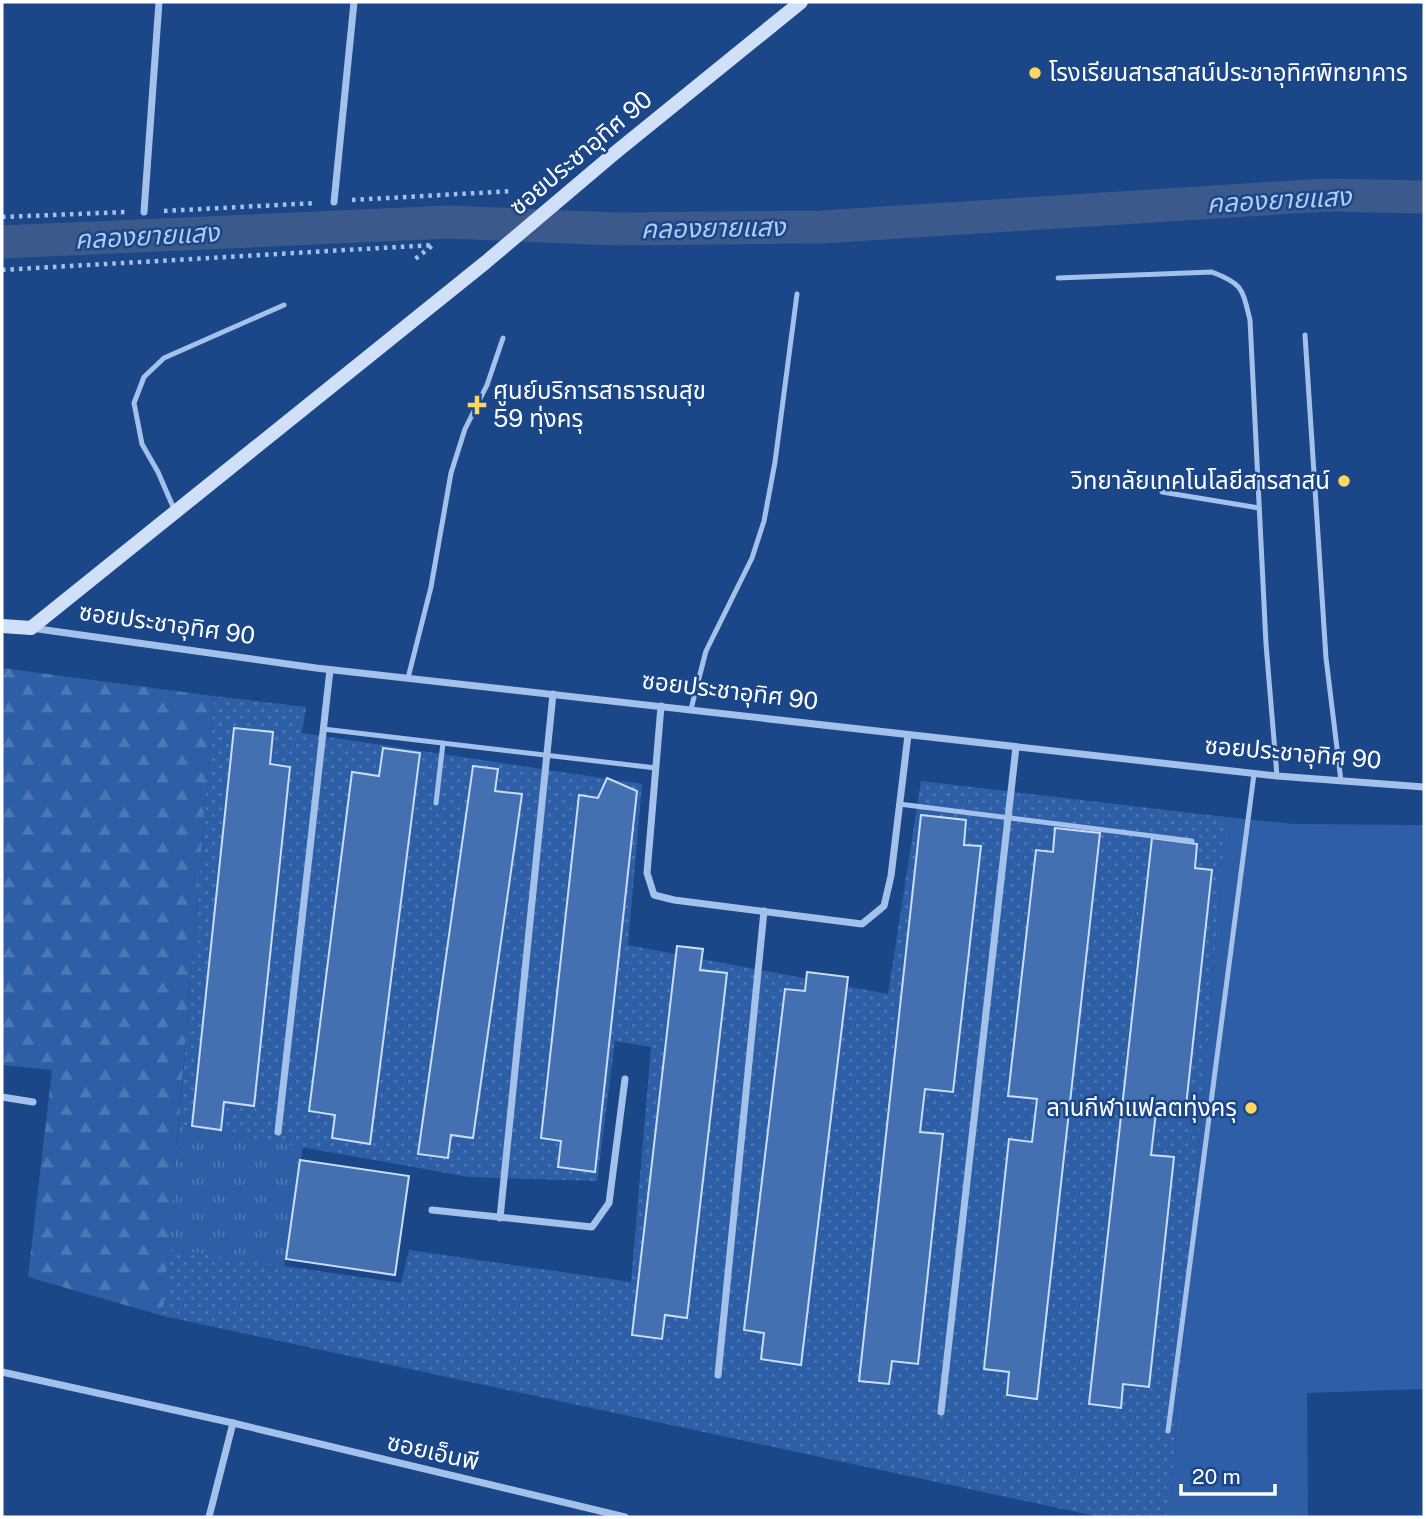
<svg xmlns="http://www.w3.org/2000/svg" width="1426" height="1519" viewBox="0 0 1426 1519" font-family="'Public Sans','Noto Sans Thai',sans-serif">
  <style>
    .grass { fill: #2e5fa6 }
    .forest { fill: url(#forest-firs) }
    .park { fill: url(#park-tufts) }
    .garden { fill: url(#garden-dots) }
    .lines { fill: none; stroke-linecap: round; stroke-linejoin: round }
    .canal { stroke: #3b5a8b; stroke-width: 33 }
    .building { fill: #4470b1; stroke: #c9ddf9; stroke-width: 2 }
    .path { stroke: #a4c1ec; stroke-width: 4.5; stroke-dasharray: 3.5 5; stroke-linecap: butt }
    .lane { stroke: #a4c1ec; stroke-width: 5 }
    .street { stroke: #a4c1ec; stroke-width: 7 }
    .secondary { stroke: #d0e0f9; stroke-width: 14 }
    .poi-dot { fill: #fed760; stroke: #1b4688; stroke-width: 2.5 }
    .labels { text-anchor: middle; stroke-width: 5; stroke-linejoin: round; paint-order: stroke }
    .poi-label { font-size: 24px; fill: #fff; stroke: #1b4688; text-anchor: start }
    .street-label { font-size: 24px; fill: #fff; stroke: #1b4688 }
    .water-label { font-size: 26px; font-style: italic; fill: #afccf4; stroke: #1b4688 }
  </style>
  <defs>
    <pattern id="forest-firs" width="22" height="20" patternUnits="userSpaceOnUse" patternTransform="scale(1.75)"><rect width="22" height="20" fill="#2e5fa6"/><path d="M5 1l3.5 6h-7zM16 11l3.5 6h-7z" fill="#4d77b3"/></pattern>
    <pattern id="park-tufts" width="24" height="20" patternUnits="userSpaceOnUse" patternTransform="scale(1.75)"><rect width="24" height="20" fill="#2e5fa6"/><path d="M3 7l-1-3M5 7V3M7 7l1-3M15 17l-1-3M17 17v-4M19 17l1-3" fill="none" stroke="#4d77b3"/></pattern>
    <pattern id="garden-dots" width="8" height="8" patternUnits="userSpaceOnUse" patternTransform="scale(1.75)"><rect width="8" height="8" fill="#2e5fa6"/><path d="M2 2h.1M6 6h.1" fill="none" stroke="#4d77b3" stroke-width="1.8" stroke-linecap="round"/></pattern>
  </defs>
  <rect width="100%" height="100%" fill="#1b4688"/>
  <polygon class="grass" points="1226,817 1295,824 1424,825 1424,1389 1307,1393 1308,1517 1169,1517"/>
  <polygon class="forest" points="2,668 214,696 163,1316 28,1277 52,1070 2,1065"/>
  <polygon class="park" points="179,1125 303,1147 284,1266 168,1249"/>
  <polygon class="garden" points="214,696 306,707 302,733 642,784 628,945 888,994 921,781 1226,817 1169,1517 1100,1517 163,1316 168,1249 401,1283 409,1250 631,1282 651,1047 615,1041 597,1181 469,1177 179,1125"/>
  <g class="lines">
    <polyline class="canal" points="2,242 450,222 616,229 821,227 1325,195 1424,197"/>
  </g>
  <g class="building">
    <polygon points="234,728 273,732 270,764 290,767 254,1106 224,1102 221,1130 192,1126"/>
    <polygon points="383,748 420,753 370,1144 332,1138 335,1115 309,1111 352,772 379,776"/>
    <polygon points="473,766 498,769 495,791 522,794 473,1138 451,1135 448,1158 418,1154"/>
    <polygon points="607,778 637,791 595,1172 558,1167 561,1141 541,1138 579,795 598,798"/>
    <polygon points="921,815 966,820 964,845 981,846 953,1092 925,1089 920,1132 943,1134 918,1364 892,1361 889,1384 859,1381"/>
    <polygon points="1055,828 1100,833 1037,1399 1007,1395 1009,1372 984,1369 1009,1139 1032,1142 1037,1099 1008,1096 1036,850 1053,852"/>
    <polygon points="1152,838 1197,844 1195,868 1212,870 1185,1115 1156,1112 1151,1155 1174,1157 1149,1387 1123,1384 1121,1408 1089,1404"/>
    <polygon points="677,946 703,949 700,970 727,973 687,1318 665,1315 662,1339 632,1335"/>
    <polygon points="807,972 848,977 801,1365 761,1359 764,1333 744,1330 785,989 805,991"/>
    <polygon points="300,1160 409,1176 395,1275 286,1259"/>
  </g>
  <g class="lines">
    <g class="path">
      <polyline points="352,200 513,191"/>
      <polyline points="164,211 316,203"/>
      <polyline points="2,217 127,212"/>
      <polyline points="2,270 433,245 414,260"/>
    </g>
    <g class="lane">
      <path d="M1058,278L1212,272C1243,284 1242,288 1250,320L1266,644L1277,776"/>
      <polyline points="1305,335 1326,658 1341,781"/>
      <polyline points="1162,492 1259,508"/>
      <polyline points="174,509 158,472 142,444 134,403 144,377 164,358 284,305"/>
      <polyline points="408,678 431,587 451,473 465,429 487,385 503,338"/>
      <polyline points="691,709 706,651 752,558 764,521 775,462 797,294"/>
      <polyline points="323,729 656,768"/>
      <polyline points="436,803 443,743"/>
      <polyline points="899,804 1192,841"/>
      <polyline points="1168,1431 1254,774"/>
    </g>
    <g class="street">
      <polyline points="334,202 354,2"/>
      <polyline points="144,212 159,2"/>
      <polyline points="31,628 316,668 1277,776 1424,787"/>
      <polyline points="661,706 647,873 654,895 674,900 862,924 884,906 891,876 908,735"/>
      <polyline points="2,1097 33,1102"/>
      <polyline points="278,1132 330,670"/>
      <polyline points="432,1210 592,1227 609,1203 625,1079"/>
      <polyline points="500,1218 553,694"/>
      <polyline points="2,1372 233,1423 625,1517"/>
      <polyline points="718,1375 764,911"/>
      <polyline points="941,1412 1016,747"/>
      <polyline points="209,1517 233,1423"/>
    </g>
    <polyline class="secondary" points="2,626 31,628 486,262 616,152 801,2"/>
  </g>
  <g class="poi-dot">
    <circle cx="1035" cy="73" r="7"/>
    <path d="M473.5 394.5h7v7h7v7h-7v7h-7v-7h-7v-7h7z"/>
    <circle cx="1344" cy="481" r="7"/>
    <circle cx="1251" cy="1108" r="7"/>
  </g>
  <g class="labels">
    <g class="poi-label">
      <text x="1049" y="81">โรงเรียนสารสาสน์ประชาอุทิศพิทยาคาร</text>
      <text x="493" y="399">ศูนย์บริการสาธารณสุข<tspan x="493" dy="28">59 ทุ่งครุ</tspan></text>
      <text x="1330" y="489" text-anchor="end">วิทยาลัยเทคโนโลยีสารสาสน์</text>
      <text x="1237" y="1116" text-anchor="end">ลานกีฬาแฟลตทุ่งครุ</text>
    </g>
    <g class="street-label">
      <text transform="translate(581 153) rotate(-40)" y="8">ซอยประชาอุทิศ 90</text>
      <text transform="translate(167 624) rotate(8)" y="8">ซอยประชาอุทิศ 90</text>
      <text transform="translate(730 691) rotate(7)" y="8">ซอยประชาอุทิศ 90</text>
      <text transform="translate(1293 753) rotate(5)" y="8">ซอยประชาอุทิศ 90</text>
      <text transform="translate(433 1452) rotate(13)" y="8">ซอยเอ็นพี</text>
    </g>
    <g class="water-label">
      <text transform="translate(1279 200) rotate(-3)" y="9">คลองยายแสง</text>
      <text transform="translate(713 228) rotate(-1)" y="9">คลองยายแสง</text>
      <text transform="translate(147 236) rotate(-3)" y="9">คลองยายแสง</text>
    </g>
  </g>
  <rect width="1426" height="1519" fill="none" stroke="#ffffff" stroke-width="7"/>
  <path d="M1181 1484v10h94v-10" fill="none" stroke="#ffffff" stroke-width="3.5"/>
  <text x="1192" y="1484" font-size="21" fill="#ffffff" stroke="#1b4688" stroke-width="5" paint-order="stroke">20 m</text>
</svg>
